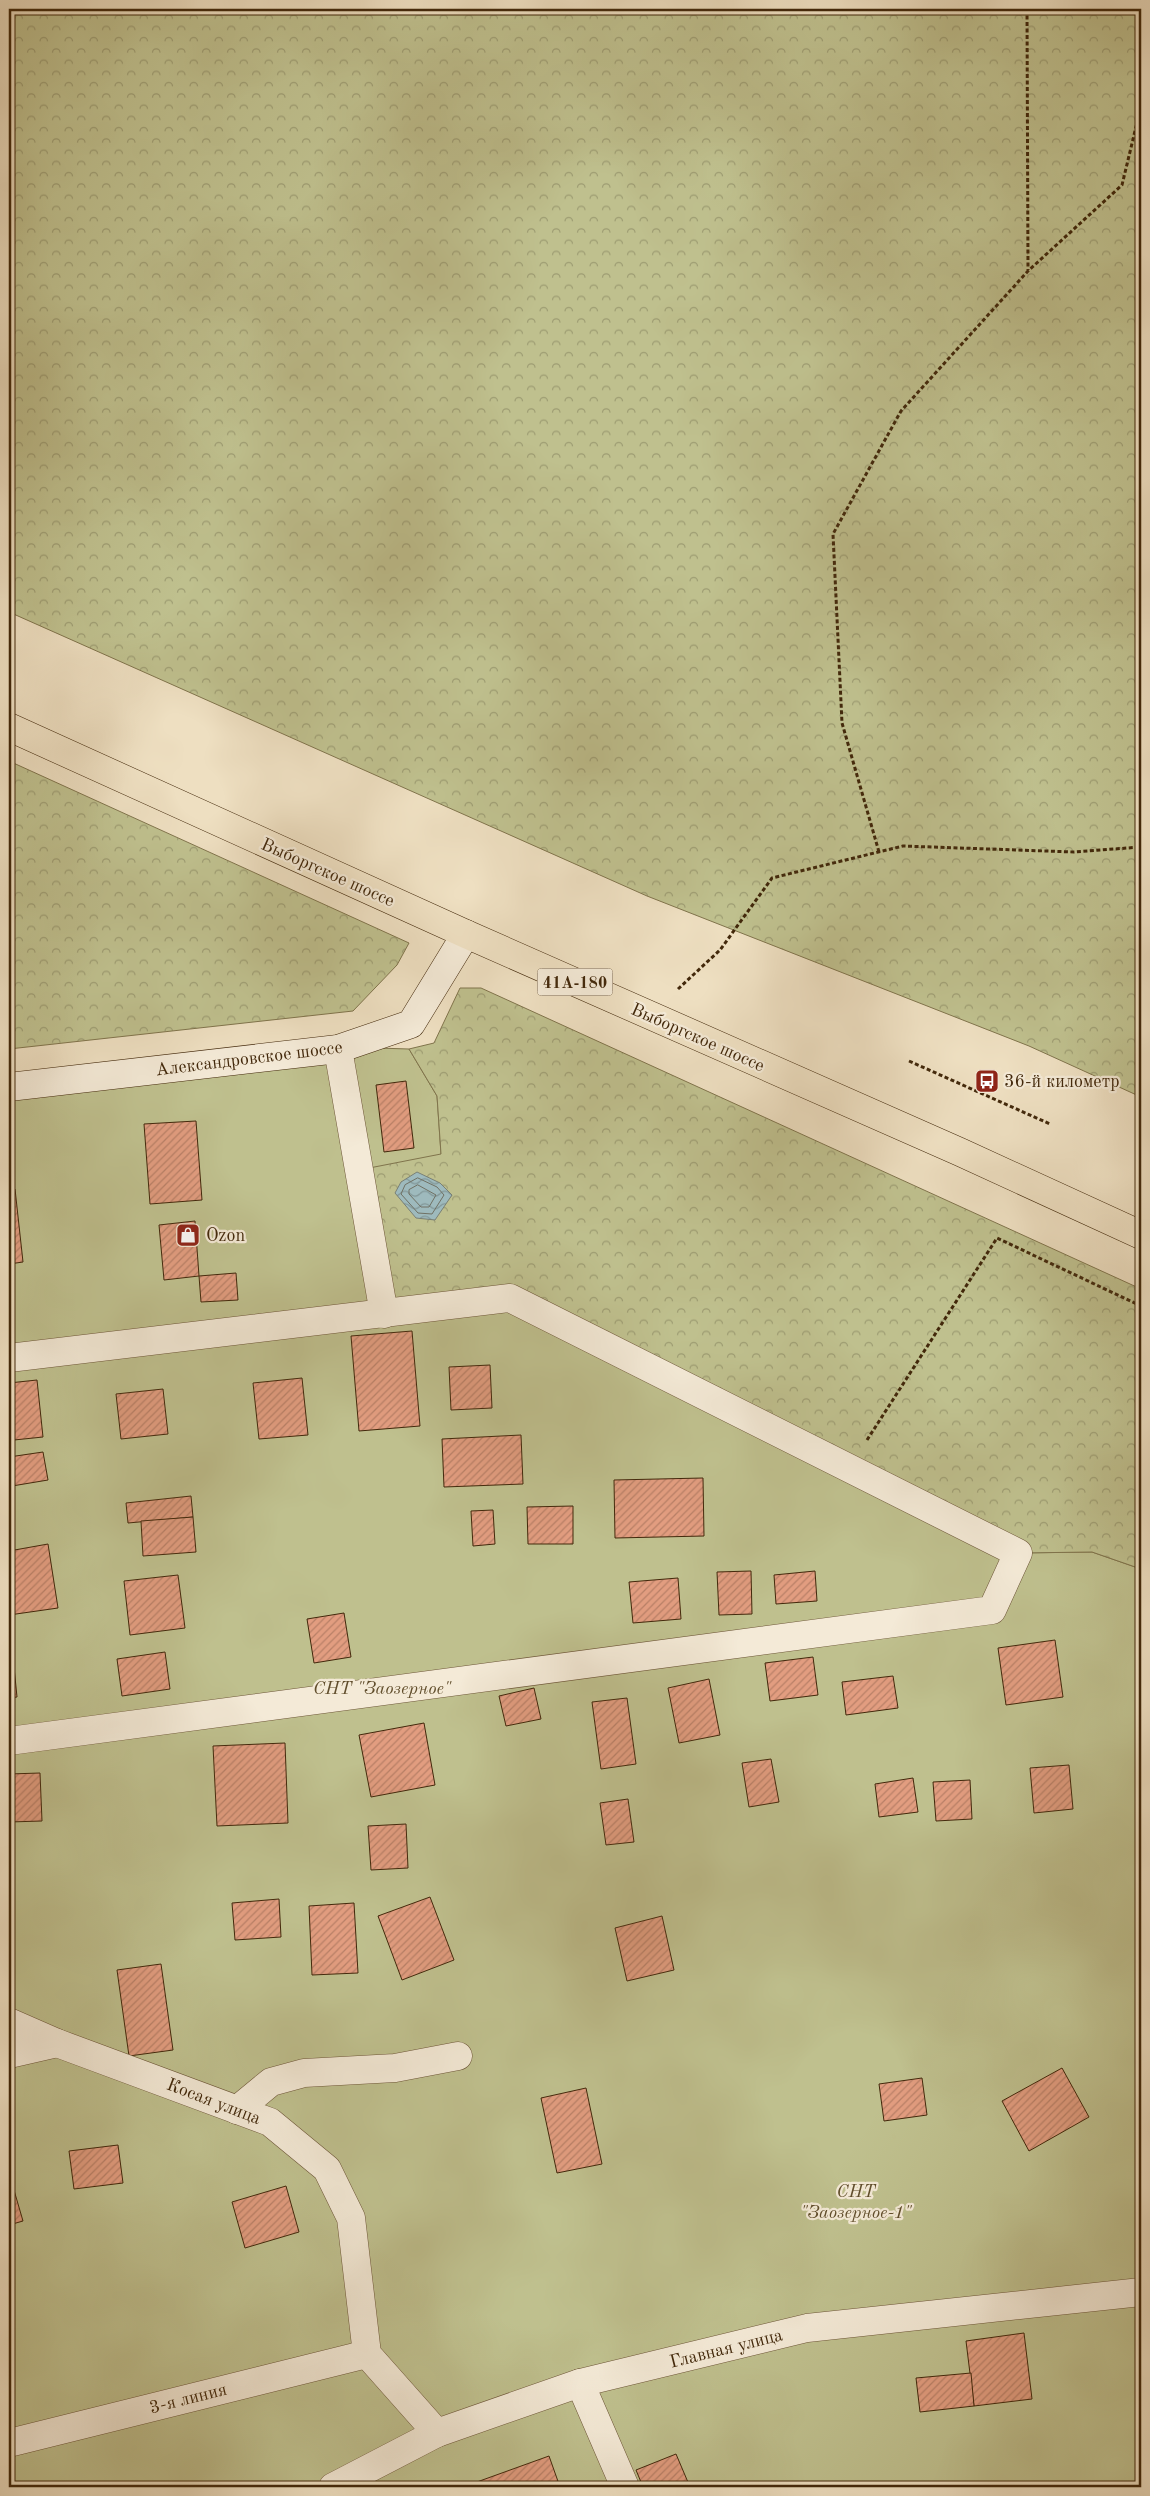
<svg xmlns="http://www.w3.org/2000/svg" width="1150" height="2496" viewBox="0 0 1150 2496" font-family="'Old Standard TT',serif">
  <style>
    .green { fill: #bfc08e; stroke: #80744c }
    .forest { fill: url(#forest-crowns); stroke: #80744c; fill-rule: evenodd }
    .water { fill: url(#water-waves); stroke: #798076 }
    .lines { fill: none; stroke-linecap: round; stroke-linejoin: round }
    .shore { stroke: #707164; stroke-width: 1 }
    .building { fill: url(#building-hatch); stroke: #42280b }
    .street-casing { stroke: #6d5638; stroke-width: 29 }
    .secondary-casing { stroke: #42280b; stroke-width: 29 }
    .primary-casing { stroke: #42280b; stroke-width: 29 }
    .path { stroke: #42280b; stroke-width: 3; stroke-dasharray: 4 2.5; stroke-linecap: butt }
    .street { stroke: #f4ead7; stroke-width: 28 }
    .secondary { stroke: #f4ead7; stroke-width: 28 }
    .primary { stroke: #eedfc1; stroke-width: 28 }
    .labels { text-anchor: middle; stroke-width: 4.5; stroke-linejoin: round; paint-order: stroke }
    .shield { fill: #f4ead7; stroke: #776248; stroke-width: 1 }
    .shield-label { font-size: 16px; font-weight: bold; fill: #42280b }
    .street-label { font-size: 18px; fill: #42280b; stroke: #f4ead7 }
    .poi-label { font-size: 18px; fill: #42280b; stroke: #f4ead7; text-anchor: start }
    .park-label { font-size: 18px; font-style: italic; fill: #614e2c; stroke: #f4ead7 }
  </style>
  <defs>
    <pattern id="forest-crowns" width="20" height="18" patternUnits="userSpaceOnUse" patternTransform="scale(1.25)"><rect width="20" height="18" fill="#bfc08e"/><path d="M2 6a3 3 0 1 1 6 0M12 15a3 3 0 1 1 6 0" fill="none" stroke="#9d9c72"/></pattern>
    <pattern id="water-waves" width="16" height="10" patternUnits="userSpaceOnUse" patternTransform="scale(1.25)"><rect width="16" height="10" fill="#9ebabd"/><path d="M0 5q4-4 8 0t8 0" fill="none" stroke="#829798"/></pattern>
    <pattern id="building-hatch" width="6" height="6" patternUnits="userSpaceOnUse" patternTransform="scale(1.25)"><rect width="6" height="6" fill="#e29d80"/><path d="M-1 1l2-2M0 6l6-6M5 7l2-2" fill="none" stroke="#b98067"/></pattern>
  </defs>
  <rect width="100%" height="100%" fill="#eedfc1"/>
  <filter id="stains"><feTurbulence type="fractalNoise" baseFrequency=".004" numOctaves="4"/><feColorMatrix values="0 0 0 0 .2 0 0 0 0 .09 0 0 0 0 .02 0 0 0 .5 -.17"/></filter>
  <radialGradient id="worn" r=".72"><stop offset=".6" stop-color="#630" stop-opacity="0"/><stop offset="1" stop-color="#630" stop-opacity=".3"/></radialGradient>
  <polygon class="green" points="344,1047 409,1049 437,1096 441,1154 510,1298 1018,1553 1092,1552 1141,1569 1141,2487 9,2487 9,1087"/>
  <g class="forest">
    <polygon points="9,9 1141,9 1141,1097 1029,1046 647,896 9,612"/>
    <polygon points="9,761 409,943 397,965 353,1011 9,1049"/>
    <path d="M460,988H481L1141,1289V1569L1092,1552L1018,1553L510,1298L384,1314L359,1170L441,1154L437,1096L409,1049L434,1043ZM401,1182L452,1195L443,1206Z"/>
  </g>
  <polygon class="water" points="417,1172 440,1183 452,1195 435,1220 416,1218 395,1193 401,1182"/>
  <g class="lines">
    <g class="shore">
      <polygon points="418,1178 437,1187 444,1195 432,1214 418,1213 401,1194 405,1185"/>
      <polygon points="418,1185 436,1195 429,1207 421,1207 409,1194 409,1190"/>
    </g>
  </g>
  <g class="building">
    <polygon points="406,1081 414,1148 384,1152 376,1085"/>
    <polygon points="196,1121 202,1200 150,1204 144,1124"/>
    <polygon points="15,1189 23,1262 9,1264 9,1190"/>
    <polygon points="195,1221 199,1276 164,1280 159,1225"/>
    <polygon points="236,1273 238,1300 201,1302 199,1276"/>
    <polygon points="412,1331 420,1426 359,1431 351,1336"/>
    <polygon points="490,1365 492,1408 451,1410 449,1367"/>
    <polygon points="302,1378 308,1435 259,1439 253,1383"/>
    <polygon points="37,1380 43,1437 14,1440 9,1383"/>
    <polygon points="163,1389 168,1434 121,1439 116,1394"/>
    <polygon points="521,1435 523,1484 444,1487 442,1439"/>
    <polygon points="43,1452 48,1480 12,1486 9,1457"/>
    <polygon points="703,1478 704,1536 615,1538 614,1480"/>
    <polygon points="191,1496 193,1517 128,1523 126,1503"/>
    <polygon points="573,1506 573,1544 528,1544 527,1507"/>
    <polygon points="493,1510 495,1544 473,1546 471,1511"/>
    <polygon points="193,1517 196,1552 143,1556 141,1521"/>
    <polygon points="48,1544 58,1608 9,1615 9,1551"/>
    <polygon points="751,1571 752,1614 719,1615 717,1572"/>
    <polygon points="815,1571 817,1601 776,1604 774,1575"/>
    <polygon points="178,1575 185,1628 130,1635 124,1581"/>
    <polygon points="678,1578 681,1619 633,1623 629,1582"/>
    <polygon points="344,1613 351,1657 314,1663 307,1619"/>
    <polygon points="1055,1640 1063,1697 1006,1705 998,1648"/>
    <polygon points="165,1652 170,1689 122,1696 117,1659"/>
    <polygon points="813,1657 818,1695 770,1701 765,1663"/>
    <polygon points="9,1667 14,1667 17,1697 9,1698"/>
    <polygon points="893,1676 898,1708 846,1715 842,1682"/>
    <polygon points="709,1679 720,1735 679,1743 668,1688"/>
    <polygon points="534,1688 541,1719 506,1726 499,1696"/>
    <polygon points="627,1698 636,1764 601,1769 592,1702"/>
    <polygon points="424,1723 435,1785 371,1797 359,1735"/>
    <polygon points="285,1743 288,1823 217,1826 213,1746"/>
    <polygon points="771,1759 779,1802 749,1807 742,1763"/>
    <polygon points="1069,1765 1073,1809 1034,1813 1030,1768"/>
    <polygon points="40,1773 42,1821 9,1822 9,1774"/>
    <polygon points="913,1778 918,1812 879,1817 875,1784"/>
    <polygon points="970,1780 972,1819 936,1821 933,1782"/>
    <polygon points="628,1799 634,1842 606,1845 600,1803"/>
    <polygon points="406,1824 408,1868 371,1870 368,1826"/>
    <polygon points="430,1897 454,1960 402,1980 378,1916"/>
    <polygon points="279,1899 281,1937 235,1940 232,1903"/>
    <polygon points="354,1903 358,1973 312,1975 309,1906"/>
    <polygon points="662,1916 674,1970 627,1981 615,1928"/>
    <polygon points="161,1964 173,2050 129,2056 117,1970"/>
    <polygon points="1062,2068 1089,2117 1029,2151 1002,2101"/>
    <polygon points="922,2078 927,2115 884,2121 879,2084"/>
    <polygon points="586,2088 602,2164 557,2173 541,2098"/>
    <polygon points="118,2145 123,2183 74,2189 69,2151"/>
    <polygon points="9,2173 23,2221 9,2225"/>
    <polygon points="286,2186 299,2232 245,2248 232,2202"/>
    <polygon points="1024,2333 1032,2399 974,2406 966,2341"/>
    <polygon points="971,2373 974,2406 920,2412 916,2378"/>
    <polygon points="676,2454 690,2487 643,2487 636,2470"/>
    <polygon points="549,2456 560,2487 463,2487"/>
  </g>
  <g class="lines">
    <g class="street-casing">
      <g id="street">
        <polyline points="338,1049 384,1314"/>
        <polyline points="9,1358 510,1298 1018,1553 992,1610 9,1741"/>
        <polyline points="9,2022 57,2043 270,2122 327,2169 351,2218 367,2354 437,2433"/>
        <polyline points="9,2054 57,2043"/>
        <polyline points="237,2110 271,2082 304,2073 395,2068 458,2056"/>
        <polyline points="580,2383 625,2487"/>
        <polyline points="9,2443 367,2354"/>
        <polyline points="333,2487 437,2433 580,2383 807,2328 1141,2292"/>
      </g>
    </g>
    <g class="secondary-casing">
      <polyline id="secondary" points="9,1087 338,1049 411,1024 466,934"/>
    </g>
    <g class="primary-casing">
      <polyline id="primary" points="9,727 466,934 960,1152 1141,1235"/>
    </g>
    <g class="path">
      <polyline points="1027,9 1028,270"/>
      <polyline points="879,852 842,723 833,534 901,411 1028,271 1122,185 1141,106"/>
      <polyline points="678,989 720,950 772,878 903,846 1074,852 1141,847"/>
      <polyline points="909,1061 1050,1124"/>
      <polyline points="867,1440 997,1238 1141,1306"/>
    </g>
    <use href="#street" class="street"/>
    <use href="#secondary" class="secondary"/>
    <use href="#primary" class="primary"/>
  </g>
  <defs>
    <g id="bus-square" transform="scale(1.25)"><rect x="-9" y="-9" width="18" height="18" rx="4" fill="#8f2418" stroke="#f4ead7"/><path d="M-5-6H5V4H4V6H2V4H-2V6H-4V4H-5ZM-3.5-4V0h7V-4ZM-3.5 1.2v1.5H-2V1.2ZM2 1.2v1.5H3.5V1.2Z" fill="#fff"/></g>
    <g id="shop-square" transform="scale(1.25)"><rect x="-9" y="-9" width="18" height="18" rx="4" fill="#8f2418" stroke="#f4ead7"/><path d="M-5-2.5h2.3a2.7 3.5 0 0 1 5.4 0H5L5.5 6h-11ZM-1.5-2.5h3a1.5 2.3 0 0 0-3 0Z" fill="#fff"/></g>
  </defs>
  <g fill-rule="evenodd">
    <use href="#bus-square" x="987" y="1081"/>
    <use href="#shop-square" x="188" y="1235"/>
  </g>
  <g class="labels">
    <rect class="shield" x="537.5" y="968.5" width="75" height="27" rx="4"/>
    <g class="shield-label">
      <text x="575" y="988">41А-180</text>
    </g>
    <g class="street-label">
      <text transform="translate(328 872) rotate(24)" y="6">Выборгское шоссе</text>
      <text transform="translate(698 1037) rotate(24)" y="6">Выборгское шоссе</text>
      <text transform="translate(249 1058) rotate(-7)" y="6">Александровское шоссе</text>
      <text transform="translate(214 2101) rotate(21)" y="6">Косая улица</text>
      <text transform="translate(726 2348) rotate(-14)" y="6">Главная улица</text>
      <text transform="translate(188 2398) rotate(-14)" y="6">3-я линия</text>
    </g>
    <g class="poi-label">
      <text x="1004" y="1087">36-й километр</text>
      <text x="206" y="1241">Ozon</text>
    </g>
    <g class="park-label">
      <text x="382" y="1694">СНТ "Заозерное"</text>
      <text x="856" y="2197">СНТ<tspan x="856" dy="21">"Заозерное-1"</tspan></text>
    </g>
  </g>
  <rect width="1150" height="2496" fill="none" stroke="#eedfc1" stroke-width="30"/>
  <rect x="10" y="10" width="1130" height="2476" fill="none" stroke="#42280b" stroke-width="2.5"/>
  <rect x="15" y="15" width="1120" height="2466" fill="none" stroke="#42280b"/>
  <rect width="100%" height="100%" filter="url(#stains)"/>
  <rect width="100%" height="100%" fill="url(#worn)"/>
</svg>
